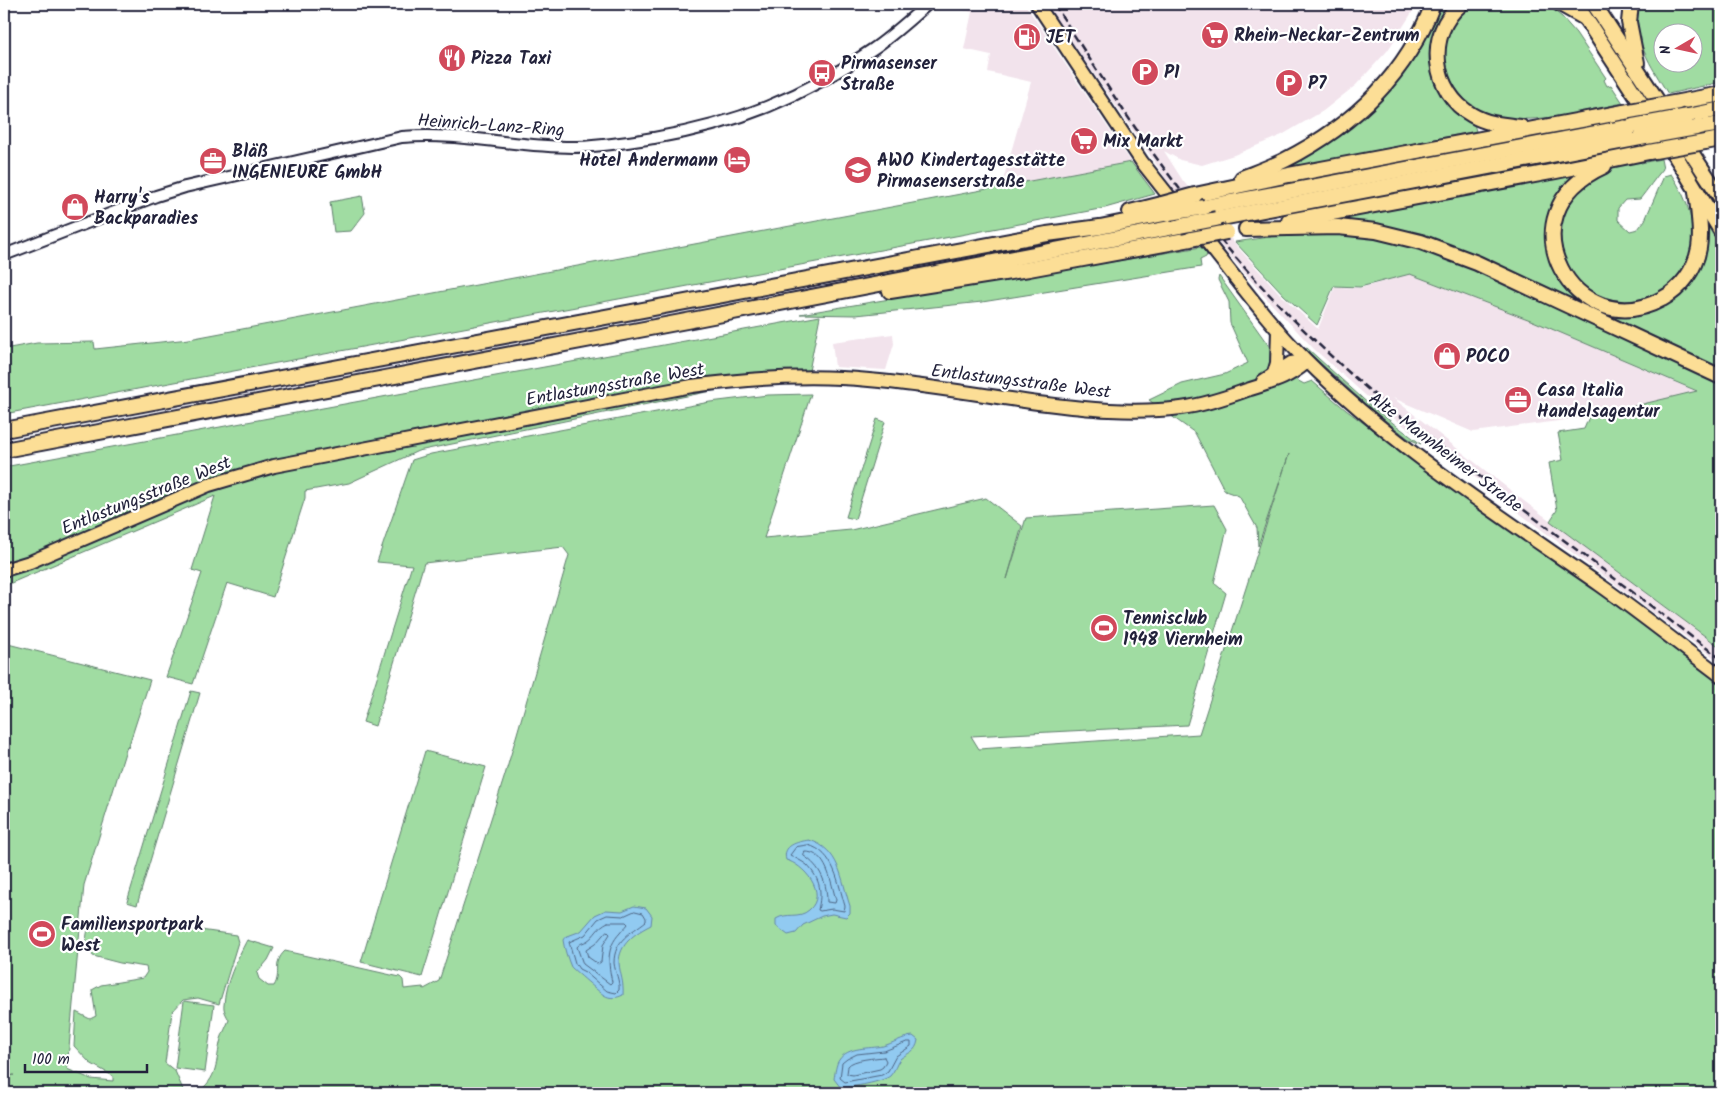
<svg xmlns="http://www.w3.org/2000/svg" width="1725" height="1097" viewBox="0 0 1725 1097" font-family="Kalam,sans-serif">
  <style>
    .built { fill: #f2e3ec }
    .green { fill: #a0dca2; stroke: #617f6e; fill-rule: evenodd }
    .water { fill: #91caf1; stroke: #6587a8 }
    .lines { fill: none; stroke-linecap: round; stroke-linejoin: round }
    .shore { stroke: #4e6584; stroke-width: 1 }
    .minor-casing { stroke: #22223b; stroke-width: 14 }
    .major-casing { stroke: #22223b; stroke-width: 16 }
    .highway-casing { stroke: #22223b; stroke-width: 18 }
    .minor { stroke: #fff; stroke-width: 10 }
    .major { stroke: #fcde96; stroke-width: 12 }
    .highway { stroke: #fcde96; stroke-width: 14 }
    .rail { stroke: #22223b; stroke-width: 2.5; stroke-dasharray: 8 4; stroke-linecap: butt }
    .highway-bridge-casing { stroke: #22223b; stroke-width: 18; stroke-linecap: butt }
    .highway-bridge { stroke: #fcde96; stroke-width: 14 }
    .labels { text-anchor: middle; stroke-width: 4.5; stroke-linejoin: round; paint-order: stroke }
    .poi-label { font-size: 18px; font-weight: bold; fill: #22223b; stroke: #fff; text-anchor: start }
    .street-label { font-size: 18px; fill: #22223b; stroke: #fff }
  </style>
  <rect width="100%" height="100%" fill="#fff"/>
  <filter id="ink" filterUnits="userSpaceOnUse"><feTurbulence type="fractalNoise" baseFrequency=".02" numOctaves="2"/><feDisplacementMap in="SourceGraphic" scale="10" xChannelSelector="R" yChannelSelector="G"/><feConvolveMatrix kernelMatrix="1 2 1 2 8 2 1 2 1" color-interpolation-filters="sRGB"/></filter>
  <g filter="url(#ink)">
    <g class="built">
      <polygon points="943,4 1025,4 1131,162 1001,187 1031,82 988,72 991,55 964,49 972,12 940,5"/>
      <polygon points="1046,4 1415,4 1413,11 1388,50 1356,85 1323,111 1282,135 1234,155 1202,165 1180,160 1164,151 1183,181 1241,251 1282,296 1318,329 1335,287 1361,288 1410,274 1533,321 1698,392 1589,417 1473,432 1393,398 1524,501 1721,648 1721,663 1507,504 1496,493 1426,440 1416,435 1374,403 1314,349 1264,296 1173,189"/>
      <polygon points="893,334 894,344 886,370 835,367 832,342"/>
    </g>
    <g class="green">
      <path d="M1437,4H1449C1415,45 1430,99 1474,124L1476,131L1268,172L1359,117Z"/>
      <path d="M1472,4H1546L1562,17L1576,33L1606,78L1604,80L1607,86L1611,85L1623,103C1576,112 1491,140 1458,91C1451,81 1446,72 1445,60C1444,38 1454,16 1472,4Z"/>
      <path d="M1639,4H1721V82L1668,94C1652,67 1630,37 1639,4ZM1662,32H1692V62H1662Z"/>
      <path d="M1661,159L1663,169C1655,178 1648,189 1640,199L1625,200L1618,208V220L1630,231L1638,229L1645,220L1664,176L1671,174C1689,200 1700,234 1686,264C1677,282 1665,291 1647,297C1585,318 1536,247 1574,195C1577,191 1583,187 1588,184C1594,179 1600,174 1607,170C1617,165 1629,163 1640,161L1641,163Z"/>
      <polygon points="1131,162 1155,194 1105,208 4,414 4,349 37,343 94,342 95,349 189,339"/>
      <path d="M1581,172L1567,186L1553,260L1606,310L1682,288L1703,215L1721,244V648L1550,521L1557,510L1549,463L1563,460L1558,433L1584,429L1589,417L1697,391L1533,321L1410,274L1360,287L1334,286L1317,325L1284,295L1235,242L1296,233L1327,222ZM1562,299L1627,340L1560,310Z"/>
      <polygon points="362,196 365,213 351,231 334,232 330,202"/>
      <polygon points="1201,247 1207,254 1206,257 1200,260 1201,267 982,302 856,315 800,314"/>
      <path d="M1219,276L1271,349C1272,361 1270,367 1262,376L1268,389L1295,379L1304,384L1312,381L1346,410L1488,516L1601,593L1721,682V1093H197C219,1077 215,1063 221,1039C223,1033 226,1027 229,1020C227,1016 223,1010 224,1005C225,983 237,959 247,940L274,948L268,960L257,973L259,979L268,986H274C282,973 272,963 285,951L400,977L403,980L404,989L423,987L424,989L439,981L505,775L569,555L563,547L424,563L375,726L363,722L412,565L377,562L412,460L431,454L710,402L768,395L811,394L764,538L851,530L986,498L1022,526L1007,579L1026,518L1214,505L1227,529L1214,583L1226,593L1187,725L971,736L979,749L1199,734L1289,454L1258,546L1257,528L1239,496L1225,491L1195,433L1149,400L1182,384L1225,374L1248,363L1230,323L1229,302L1218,280Z"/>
      <polygon points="820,316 809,371 418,451 349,483 305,491 305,498 273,597 227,583 193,684 166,677 202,573 192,570 215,496 4,586 4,467"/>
      <polygon points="1307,348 1373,408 1421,444 1409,439 1371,409 1305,349"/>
      <polygon points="877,419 885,422 855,519 846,517"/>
      <path d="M4,643L150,680L128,748L127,746L84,885L67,1069L91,1079L113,1081V1076L90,1063L74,1046L76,1012L90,1019L96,1016L92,990L101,985L143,978L147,972L146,967L120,963L93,956C84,941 85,936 92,920L107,917L236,935L238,942L219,1004L198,998L183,1000L172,1012L165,1063L175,1071L184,1092L183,1093L4,1092V1078L14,1075L4,1077Z"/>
      <polygon points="191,691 200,693 137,905 127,902"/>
      <polygon points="425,751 486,767 422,977 361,962"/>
      <polygon points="184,1001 214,1005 205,1072 175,1068"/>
    </g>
    <g class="water">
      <path d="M809,840C840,849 841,879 850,906V913L846,917L832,914L822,916L803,925L796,933L788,935L776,926V919C787,912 799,919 809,910C829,893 803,864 786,860C782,845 797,842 809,840Z"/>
      <path d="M634,906L646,908L652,916L651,925C635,933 619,944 619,963C620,975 624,981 623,995C617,998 610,999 604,995C600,993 574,970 571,967C568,960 564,948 563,940L565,937L581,931L595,915L606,910L622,911Z"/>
      <path d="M913,1036L918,1040C916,1053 908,1052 900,1059C896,1064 895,1071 890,1076C882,1082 853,1087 841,1088L834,1079C835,1073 836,1064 839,1060C848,1046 869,1049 883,1046C894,1043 902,1037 913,1036Z"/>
    </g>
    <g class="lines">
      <g class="shore">
        <path d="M808,845C835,852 838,884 845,906L844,911L832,909L820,911L818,910C822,892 821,880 807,865C802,861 795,858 790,855L796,847Z"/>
        <path d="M805,852C827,851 831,883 836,900L835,903L827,902C827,883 821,867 804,856Z"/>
        <path d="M635,911L643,913L646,918V921C631,933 614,940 614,963C615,972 620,981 619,990L616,993L607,991L585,972L579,969L575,963L569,942L585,935L598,919L607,915L623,916Z"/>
        <path d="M608,922H626L628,924C626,927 622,930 620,933C606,948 608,963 612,982L610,984L583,964L577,947C580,943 583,943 587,941C596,935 597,927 608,922Z"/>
        <polygon points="607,931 610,934 603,945 601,962 598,964 588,957 586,950 595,944"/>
        <polygon points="907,1042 911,1042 911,1046 896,1056 888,1071 882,1075 845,1082 840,1078 842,1063 847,1059 857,1054 884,1051"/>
        <path d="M884,1057L886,1061L883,1067L880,1069L853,1075L847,1074C847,1073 848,1067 848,1066C853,1059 876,1058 884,1057Z"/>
      </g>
      <g class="minor-casing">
        <path id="minor" d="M4,255L156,196L185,187L402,137C459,132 515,147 572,147C599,147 627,142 654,138C736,124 804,97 873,49C892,36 910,19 928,4"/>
      </g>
      <g class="major-casing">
        <g id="major">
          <polyline points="1037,4 1142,162 1179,209"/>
          <path d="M1197,230C1233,273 1265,320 1306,360C1392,446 1501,516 1600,585C1641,614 1681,646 1721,676"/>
          <polyline points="1274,373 1277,363 1278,330"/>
          <polyline points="1263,381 1291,363 1306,361"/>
          <path d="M4,570L30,562L209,485L274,466L692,386C751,378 810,374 869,380C926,385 982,395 1038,403C1086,409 1133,414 1181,408C1204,405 1225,398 1247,390C1272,382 1286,380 1307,362"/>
        </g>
      </g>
      <g class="highway-casing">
        <g id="highway">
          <path d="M1461,4C1425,34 1432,92 1472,115C1487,124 1504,125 1521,127"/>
          <polyline points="1560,4 1583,17"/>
          <polyline points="1576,4 1680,163 1721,231"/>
          <polyline points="1594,4 1721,198"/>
          <polyline points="1631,4 1629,22 1637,63"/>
          <polyline points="1679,102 1721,94"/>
          <polyline points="1688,116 1721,109"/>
          <polyline points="1696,128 1721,124"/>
          <polyline points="1705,142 1721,139"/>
          <path d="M1604,166C1498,214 1576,347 1662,299C1681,289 1695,270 1699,248C1702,230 1698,210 1696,191"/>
          <path d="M1242,178C1257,172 1271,167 1285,160C1352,126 1406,75 1433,4"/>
          <polyline points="1195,195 1289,175 1624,112"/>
          <polyline points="1205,207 1633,126"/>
          <polyline points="1130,212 1162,204"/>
          <polyline points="1216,219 1640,138"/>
          <polyline points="1289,221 1556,171 1649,152"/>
          <polyline points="1246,229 1338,227 1376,231 1421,242 1477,263 1721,377"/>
          <polyline points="890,291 1029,269 1191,239"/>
          <polyline points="4,430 1047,234 1100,227 1169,213"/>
          <polyline points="4,450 697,319 1180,226"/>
        </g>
      </g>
      <use href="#minor" class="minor"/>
      <use href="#major" class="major"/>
      <use href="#highway" class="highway"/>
      <path class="rail" d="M1054,4C1094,65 1134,130 1179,188C1243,272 1315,346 1396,413L1721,659"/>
      <g class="highway-bridge-casing">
        <g id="highway-bridge">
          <polyline points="1624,112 1679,102"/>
          <polyline points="1633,126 1688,116"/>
          <polyline points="1640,138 1696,128"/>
          <polyline points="1649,152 1705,142"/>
          <polyline points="1162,204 1195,195"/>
          <polyline points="1169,213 1205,207"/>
          <polyline points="1180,226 1216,219"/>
          <polyline points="1191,239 1227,232"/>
        </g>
      </g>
      <use href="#highway-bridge" class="highway-bridge"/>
    </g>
  </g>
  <defs>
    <g id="supermarket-disc" transform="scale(1.4375)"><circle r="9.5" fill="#d1495b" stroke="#fff"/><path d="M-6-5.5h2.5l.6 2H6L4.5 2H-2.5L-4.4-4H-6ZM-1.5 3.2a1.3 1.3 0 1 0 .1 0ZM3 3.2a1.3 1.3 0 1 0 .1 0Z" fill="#fff"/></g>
    <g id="fuel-disc" transform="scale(1.4375)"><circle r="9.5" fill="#d1495b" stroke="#fff"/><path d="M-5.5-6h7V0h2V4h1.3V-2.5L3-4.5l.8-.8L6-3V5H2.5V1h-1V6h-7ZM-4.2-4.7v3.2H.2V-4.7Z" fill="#fff"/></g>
    <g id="restaurant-disc" transform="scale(1.4375)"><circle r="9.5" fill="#d1495b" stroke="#fff"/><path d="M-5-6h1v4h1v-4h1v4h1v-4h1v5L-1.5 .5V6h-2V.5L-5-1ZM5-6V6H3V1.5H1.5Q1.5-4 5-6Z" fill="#fff"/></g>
    <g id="parking-disc" transform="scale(1.4375)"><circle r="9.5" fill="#d1495b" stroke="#fff"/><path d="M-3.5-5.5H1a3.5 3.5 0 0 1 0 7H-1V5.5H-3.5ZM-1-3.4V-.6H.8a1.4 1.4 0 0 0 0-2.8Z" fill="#fff"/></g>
    <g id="bus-disc" transform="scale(1.4375)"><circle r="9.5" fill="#d1495b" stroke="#fff"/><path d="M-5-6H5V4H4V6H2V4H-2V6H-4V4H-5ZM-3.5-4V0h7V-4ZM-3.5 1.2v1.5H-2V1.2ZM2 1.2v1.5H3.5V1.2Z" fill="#fff"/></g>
    <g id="hotel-disc" transform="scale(1.4375)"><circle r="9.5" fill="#d1495b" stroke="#fff"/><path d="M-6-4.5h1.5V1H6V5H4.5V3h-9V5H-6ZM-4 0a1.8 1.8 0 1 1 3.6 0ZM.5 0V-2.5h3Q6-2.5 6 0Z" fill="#fff"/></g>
    <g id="office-disc" transform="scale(1.4375)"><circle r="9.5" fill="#d1495b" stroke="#fff"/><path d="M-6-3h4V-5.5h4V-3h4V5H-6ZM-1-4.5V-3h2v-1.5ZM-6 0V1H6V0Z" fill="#fff"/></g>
    <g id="school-disc" transform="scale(1.4375)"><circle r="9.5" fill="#d1495b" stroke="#fff"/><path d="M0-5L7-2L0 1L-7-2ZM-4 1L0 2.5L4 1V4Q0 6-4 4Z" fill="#fff"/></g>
    <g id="shop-disc" transform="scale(1.4375)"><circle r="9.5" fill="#d1495b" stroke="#fff"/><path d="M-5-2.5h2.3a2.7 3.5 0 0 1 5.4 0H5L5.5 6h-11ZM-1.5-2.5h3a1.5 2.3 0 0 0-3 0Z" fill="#fff"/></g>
    <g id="stadium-disc" transform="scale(1.4375)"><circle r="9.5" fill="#d1495b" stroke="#fff"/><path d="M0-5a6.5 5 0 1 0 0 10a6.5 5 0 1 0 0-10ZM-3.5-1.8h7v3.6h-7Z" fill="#fff"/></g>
  </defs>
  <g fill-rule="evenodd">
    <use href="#supermarket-disc" x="1215" y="35"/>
    <use href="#fuel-disc" x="1027" y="37"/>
    <use href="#restaurant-disc" x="452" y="58"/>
    <use href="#parking-disc" x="1145" y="72"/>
    <use href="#bus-disc" x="822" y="73"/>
    <use href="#parking-disc" x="1289" y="83"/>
    <use href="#supermarket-disc" x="1084" y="141"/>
    <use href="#hotel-disc" x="737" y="160"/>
    <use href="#office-disc" x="213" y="161"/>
    <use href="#school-disc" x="858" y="170"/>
    <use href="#shop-disc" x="75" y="207"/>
    <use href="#shop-disc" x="1447" y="356"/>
    <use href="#office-disc" x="1518" y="400"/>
    <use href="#stadium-disc" x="1104" y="628"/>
    <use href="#stadium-disc" x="42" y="934"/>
  </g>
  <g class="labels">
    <g class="poi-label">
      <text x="1234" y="41">Rhein-Neckar-Zentrum</text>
      <text x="1046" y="43">JET</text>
      <text x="471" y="64">Pizza Taxi</text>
      <text x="841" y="69">Pirmasenser<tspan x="841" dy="21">Straße</tspan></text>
      <text x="1164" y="78">P1</text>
      <text x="1308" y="89">P7</text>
      <text x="1103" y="147">Mix Markt</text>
      <text x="232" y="157">Bläß<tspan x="232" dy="21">INGENIEURE GmbH</tspan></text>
      <text x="718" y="166" text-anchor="end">Hotel Andermann</text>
      <text x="877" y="166">AWO Kindertagesstätte<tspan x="877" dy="21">Pirmasenserstraße</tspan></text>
      <text x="94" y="203">Harry's<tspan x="94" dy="21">Backparadies</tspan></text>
      <text x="1466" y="362">POCO</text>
      <text x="1537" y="396">Casa Italia<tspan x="1537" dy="21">Handelsagentur</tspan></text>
      <text x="1123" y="624">Tennisclub<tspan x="1123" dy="21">1948 Viernheim</tspan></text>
      <text x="61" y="930">Familiensportpark<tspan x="61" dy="21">West</tspan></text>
    </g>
    <g class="street-label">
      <text transform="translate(491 125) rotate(4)" y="6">Heinrich-Lanz-Ring</text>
      <text transform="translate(1021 381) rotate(7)" y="6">Entlastungsstraße West</text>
      <text transform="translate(615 384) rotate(-10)" y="6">Entlastungsstraße West</text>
      <text transform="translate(1446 452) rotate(37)" y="6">Alte Mannheimer Straße</text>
      <text transform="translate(146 495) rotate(-22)" y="6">Entlastungsstraße West</text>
    </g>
  </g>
  <rect width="1725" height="1097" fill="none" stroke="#fff" stroke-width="20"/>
  <rect x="10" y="10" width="1705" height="1077" fill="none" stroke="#22223b" stroke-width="2" filter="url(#ink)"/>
  <g transform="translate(1678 48) rotate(261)"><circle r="24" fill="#ffffff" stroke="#a7a7b1"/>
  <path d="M0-4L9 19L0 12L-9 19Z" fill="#d1495b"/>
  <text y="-8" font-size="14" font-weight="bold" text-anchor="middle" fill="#22223b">N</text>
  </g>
  <path d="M25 1064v8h122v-8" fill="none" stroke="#22223b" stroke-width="2.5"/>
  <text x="32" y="1064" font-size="15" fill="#22223b" stroke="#ffffff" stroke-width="4" paint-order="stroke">100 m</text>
</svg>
